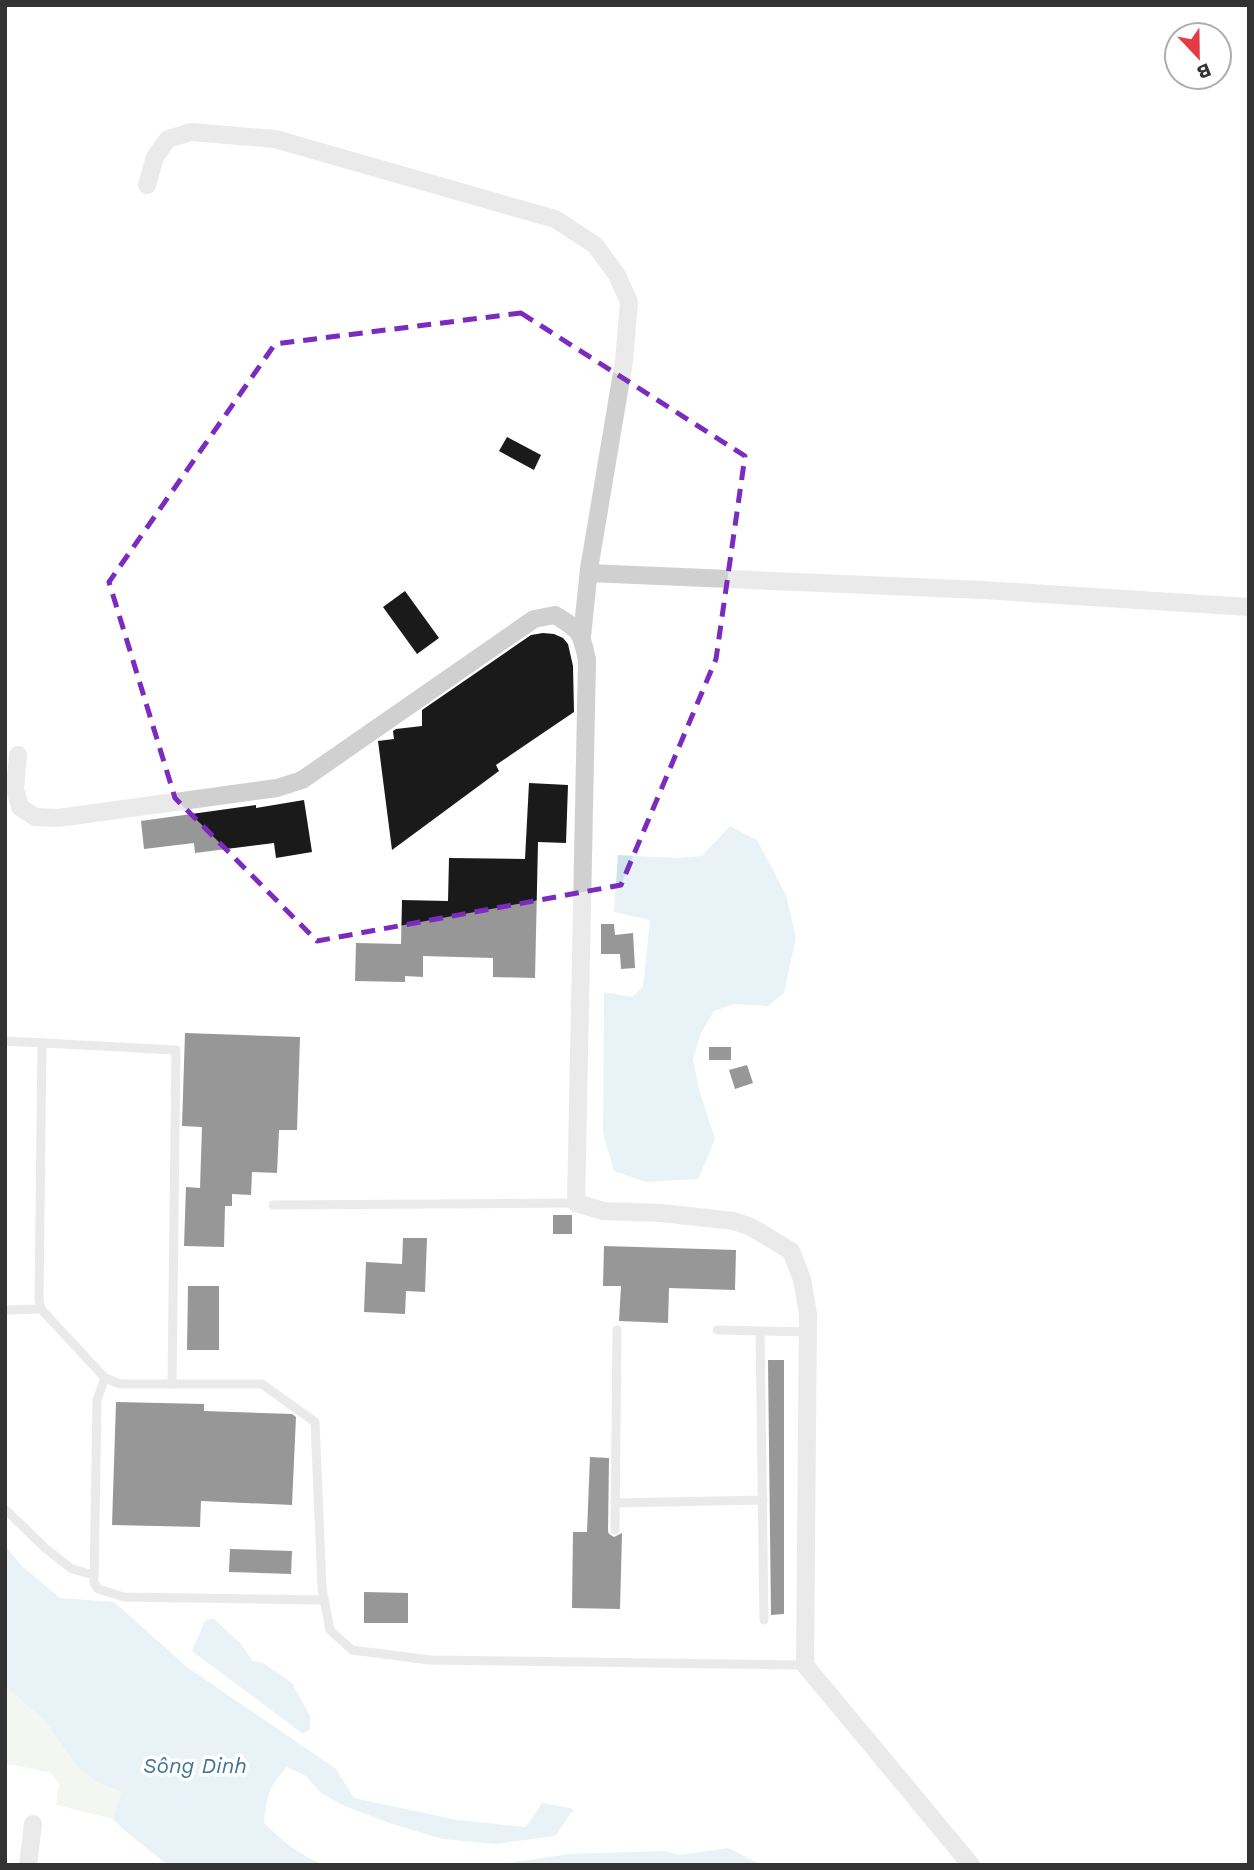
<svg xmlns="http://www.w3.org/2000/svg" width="1254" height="1870" viewBox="0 0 1254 1870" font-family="'Work Sans',sans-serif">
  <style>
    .green { fill: #e6ecdf }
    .water { fill: #cfe2ee }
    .building { fill: #1a1a1a }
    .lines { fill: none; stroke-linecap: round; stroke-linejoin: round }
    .lane { stroke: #d0d0d0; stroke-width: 9 }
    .street { stroke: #d0d0d0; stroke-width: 18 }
    .marked { fill: none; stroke: #7b2cbf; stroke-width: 5; stroke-dasharray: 14 9; stroke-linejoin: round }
    .labels { text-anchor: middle; stroke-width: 7; stroke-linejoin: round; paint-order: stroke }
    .water-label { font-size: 21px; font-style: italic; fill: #3f7597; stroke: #fff }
  </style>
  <rect width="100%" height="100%" fill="#fff"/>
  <polygon class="green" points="5,1686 44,1720 79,1769 95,1781 121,1792 113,1819 56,1805 59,1784 51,1773 5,1763"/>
  <g class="water">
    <polygon points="730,826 757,840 786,895 796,937 784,993 768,1006 734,1004 714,1011 701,1033 693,1059 699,1089 715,1139 698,1179 646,1182 614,1171 603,1133 604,992 632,997 643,987 650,920 614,912 618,855 676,858 702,856"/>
    <path d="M5,1546L23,1567L60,1598L114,1602L187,1667L336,1769L354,1798L457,1820L526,1827L542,1803L574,1809L555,1836L495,1844L443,1839L389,1823L342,1805L320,1792L306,1776L287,1767C269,1785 266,1798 264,1823C281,1840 301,1856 324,1865H168L124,1830L113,1819L121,1792L95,1781L79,1769L44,1720L5,1686Z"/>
    <polygon points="213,1618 240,1643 253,1661 263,1663 292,1683 310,1716 310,1729 303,1734 192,1651 205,1621"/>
    <polygon points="729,1848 761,1865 495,1865 570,1854 665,1851 679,1855"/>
  </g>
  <g class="building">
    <polygon points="507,437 541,455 534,470 499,451"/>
    <polygon points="405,591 439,638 417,654 383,607"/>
    <polygon points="543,633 554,634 563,638 568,644 573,666 574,712 496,765 499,771 392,850 378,741 394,739 393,731 396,729 422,726 422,710 531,635"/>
    <polygon points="529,783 568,785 566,843 538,842 535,978 493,977 493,958 423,956 423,977 405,976 405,982 355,981 356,943 401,944 402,900 448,901 449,858 525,859"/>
    <polygon points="304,800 312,852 276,858 274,843 195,853 194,843 144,849 141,821 256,805 256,808"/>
    <polygon points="601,924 614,924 615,935 633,933 635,968 621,969 620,954 601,954"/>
    <polygon points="185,1033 300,1037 297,1130 279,1130 277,1173 252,1172 251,1195 232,1194 232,1206 225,1206 224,1247 184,1246 186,1187 200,1188 202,1127 182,1126"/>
    <rect x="709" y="1047" width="22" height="13"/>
    <polygon points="747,1065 753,1083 735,1089 729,1070"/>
    <rect x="553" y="1215" width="19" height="19"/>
    <polygon points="403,1238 427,1238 425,1292 406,1291 405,1314 364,1312 366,1262 402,1264"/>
    <polygon points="604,1246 736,1250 735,1290 669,1288 668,1323 619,1321 621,1286 603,1286"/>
    <polygon points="188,1286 219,1286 219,1350 187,1350"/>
    <polygon points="768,1360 784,1360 784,1614 771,1615"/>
    <polygon points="116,1402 204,1404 204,1411 292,1414 296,1417 292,1505 201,1501 200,1527 112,1525"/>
    <polygon points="590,1457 609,1458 608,1531 609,1534 614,1537 622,1533 620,1609 572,1608 573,1532 587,1532"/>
    <polygon points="230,1549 292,1551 291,1574 229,1572"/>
    <polygon points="364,1592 408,1593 408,1623 364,1623"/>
  </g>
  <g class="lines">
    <g class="lane">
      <polyline points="5,1041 176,1050 172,1384"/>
      <polyline points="42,1043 39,1300 41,1309 105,1378 120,1384 262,1384 315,1422 322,1588 330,1630 352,1650 430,1660 805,1665"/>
      <polyline points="273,1205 576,1203"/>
      <polyline points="5,1310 41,1309"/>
      <polyline points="717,1330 808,1332"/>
      <polyline points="760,1331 764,1620"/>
      <polyline points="105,1378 97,1400 94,1583 98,1589 124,1597 324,1600"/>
      <polyline points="615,1503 763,1500"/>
      <polyline points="5,1509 45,1548 72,1569 94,1575"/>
      <polyline points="615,1530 617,1330"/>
    </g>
    <g class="street">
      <polyline points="147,185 155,157 168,139 191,132 275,139 555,219 595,245 617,275 629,302 624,361 589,569 582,636"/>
      <polyline points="589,573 983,590 1249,607"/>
      <path d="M18,755L15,789L20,807L35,817L58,818L277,788L302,780L534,619L555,615C581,631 581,632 587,660L576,1203L603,1211L661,1213L734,1221L751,1227L791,1251L802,1279L808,1314L805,1665L971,1865"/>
      <polyline points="28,1865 33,1824"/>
    </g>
  </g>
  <path d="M0 0H1254V1870H0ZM521,313L745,456L716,659L621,885L317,941L175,798L109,582L275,344Z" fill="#fff" fill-opacity=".55" fill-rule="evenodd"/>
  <path class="marked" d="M521,313L745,456L716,659L621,885L317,941L175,798L109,582L275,344Z"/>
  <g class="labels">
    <g class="water-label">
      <text x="195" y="1773">Sông Dinh</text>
    </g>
  </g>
  <rect width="1254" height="1870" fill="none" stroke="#333333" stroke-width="14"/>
  <g transform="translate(1198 56) rotate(158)"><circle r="33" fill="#ffffff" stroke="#adadad" stroke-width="2"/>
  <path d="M0-5L12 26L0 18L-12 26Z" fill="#e63946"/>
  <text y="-10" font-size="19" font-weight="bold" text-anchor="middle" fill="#333333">B</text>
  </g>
</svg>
